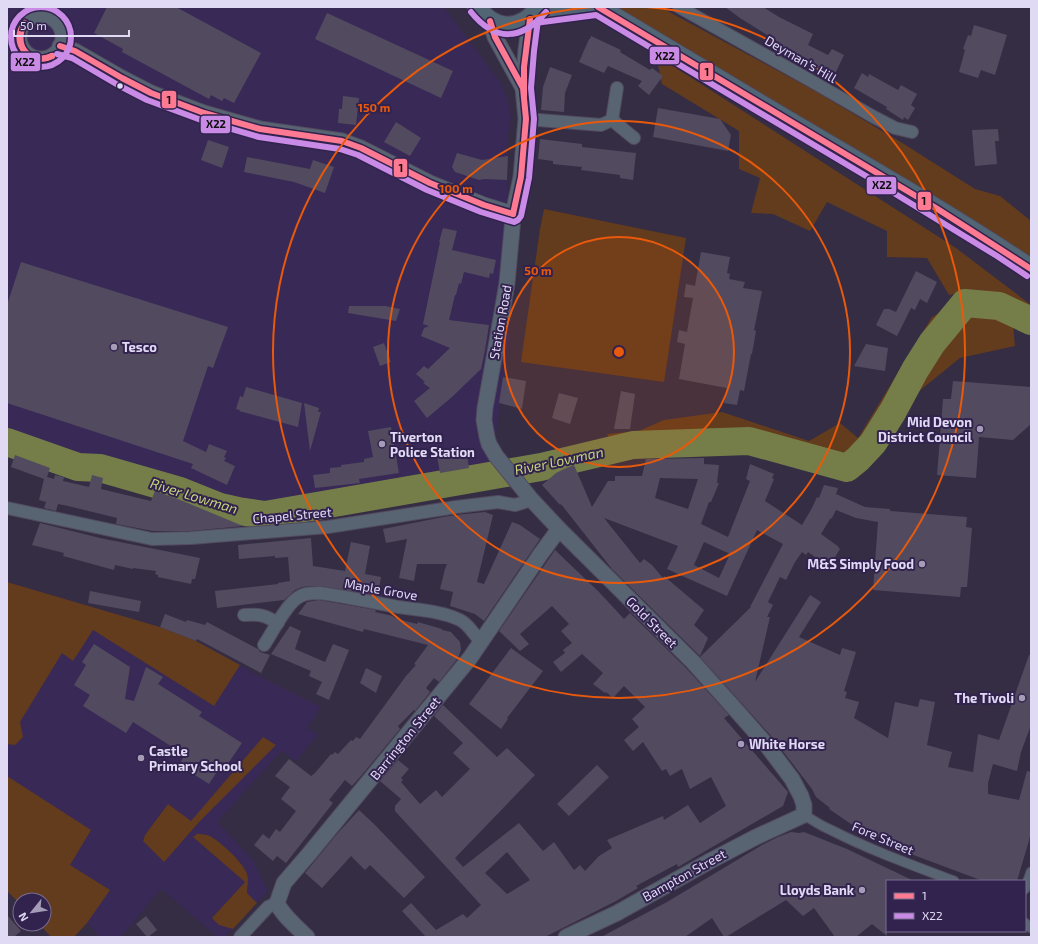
<svg xmlns="http://www.w3.org/2000/svg" width="1038" height="944" viewBox="0 0 1038 944" font-family="'Exo 2',sans-serif">
  <style>
    .built { fill: #382956 }
    .green { fill: #633b1d }
    .lines { fill: none; stroke-linecap: round; stroke-linejoin: round }
    .river { stroke: #757e48; stroke-width: 28 }
    .building { fill: #524b5f; fill-rule: evenodd }
    .pedestrian-casing { stroke: #514a5f; stroke-width: 11 }
    .minor-casing { stroke: #514a5f; stroke-width: 14 }
    .tertiary-casing { stroke: #514a5f; stroke-width: 17 }
    .primary-casing { stroke: #514a5f; stroke-width: 21 }
    .pedestrian { stroke: #596472; stroke-width: 9 }
    .minor { stroke: #596472; stroke-width: 12 }
    .tertiary { stroke: #596472; stroke-width: 15 }
    .primary { stroke: #526574; stroke-width: 19 }
    .bus-1-casing { stroke: #32234e; stroke-width: 9 }
    .bus-2-casing { stroke: #32234e; stroke-width: 9 }
    .bus-1 { stroke: #fe7a93; stroke-width: 6 }
    .bus-2 { stroke: #ca8be6; stroke-width: 6 }
    .ring { fill: none; stroke: #e8590c; stroke-width: 2 }
    .bus-dot { fill: #e1daf5; stroke: #32234e; stroke-width: 1.5 }
    .poi-dot { fill: #a59db7; stroke: #32234e; stroke-width: 1.5 }
    .labels { text-anchor: middle; stroke-width: 4; stroke-linejoin: round; paint-order: stroke }
    .street-label { font-size: 13px; fill: #e1daf5; stroke: #32234e }
    .poi-label { font-size: 13px; font-weight: bold; fill: #e1daf5; stroke: #32234e; text-anchor: start }
    .water-label { font-size: 14px; font-style: italic; fill: #c6d67b; stroke: #32234e }
    .centre { fill: #e8590c; stroke: #32234e; stroke-width: 2 }
    .ring-label { font-size: 12px; text-anchor: middle; font-weight: bold; fill: #e8590c; stroke: #32234e; stroke-width: 4; stroke-linejoin: round; paint-order: stroke }
    .line-badge { stroke: #32234e; stroke-width: 1.5 }
    .pale-badge-label { font-size: 11px; text-anchor: middle; font-weight: bold; fill: #111 }
  </style>
  <rect width="100%" height="100%" fill="#352d44"/>
  <g class="built">
    <polygon points="7,7 444,7 501,83 508,101 511,118 508,133 507,180 510,338 488,487 231,516 144,484 28,446 7,437"/>
    <polygon points="7,582 160,627 196,641 257,675 321,707 307,728 318,734 296,761 281,751 217,822 253,860 268,891 224,937 218,937 161,889 121,937 101,937 87,923 74,937 51,937 39,924 44,924 44,900 20,900 20,904 7,891"/>
  </g>
  <g class="green">
    <polygon points="614,7 660,7 815,91 904,144 975,189 1000,196 1031,221 1031,263"/>
    <polygon points="656,55 956,248 1031,305 1031,330 1025,332 980,290 949,295 927,258 887,257 887,231 827,202 810,231 773,214 751,213 760,178 739,169 739,131 662,84"/>
    <polygon points="544,209 686,238 664,382 521,362 540,229"/>
    <polygon points="955,304 1013,325 1015,346 960,358 918,392 860,475 771,447 685,448 618,455 607,434 639,431 664,420 722,412 809,441 840,423 858,438 932,317"/>
    <polygon points="7,582 160,627 196,641 240,665 214,706 93,630 73,661 62,653 20,722 23,737 15,745 7,744"/>
    <polygon points="263,737 276,745 200,821 164,862 143,841 145,835 168,804 191,821"/>
    <polygon points="7,776 91,830 70,865 110,890 87,923 74,937 51,937 39,924 44,924 44,900 20,900 20,904 7,891"/>
    <path d="M197,834C200,834 204,834 207,835C217,838 244,863 247,874C249,880 247,887 247,893L257,903L233,929L219,925L212,918L245,882L193,837Z"/>
  </g>
  <g class="lines">
    <polyline class="river" points="7,442 78,467 100,468 180,491 220,507 238,511 265,515 541,467 633,445 749,441 847,468 858,459 873,443 893,411 915,370 932,343 965,303 999,306 1031,321"/>
  </g>
  <g class="building">
    <polygon points="107,7 176,7 261,53 234,103 224,98 222,101 211,95 209,99 122,52 123,49 94,33"/>
    <polygon points="725,7 763,7 779,17 813,34 808,45 828,55 832,49 844,55 834,76 793,54 794,52 779,45 780,43 740,18"/>
    <polygon points="327,13 453,71 441,98 315,39"/>
    <polygon points="974,25 1007,35 995,75 981,70 978,78 959,72 965,50 963,49 968,35 971,36"/>
    <polygon points="591,36 621,50 620,52 650,70 652,68 663,76 649,95 638,86 642,81 608,66 604,73 579,62 589,39 590,39"/>
    <polygon points="550,67 572,75 565,93 564,112 541,110 543,87"/>
    <polygon points="862,73 868,77 869,74 898,90 901,85 917,94 911,105 915,108 908,120 904,117 903,120 886,109 887,107 854,88"/>
    <polygon points="343,96 359,98 356,125 338,123 339,109 342,109"/>
    <polygon points="658,108 720,119 731,135 728,151 653,137"/>
    <polygon points="396,122 421,138 410,156 384,142"/>
    <polygon points="998,129 999,141 995,141 997,164 975,166 972,130"/>
    <polygon points="540,139 582,144 582,147 636,153 633,180 620,178 620,175 581,170 582,167 553,164 553,161 538,159"/>
    <polygon points="208,140 229,147 222,168 201,160"/>
    <polygon points="457,153 482,160 508,156 507,180 484,179 479,180 455,172 452,167"/>
    <polygon points="247,157 310,169 313,160 334,167 325,193 294,182 244,172"/>
    <polygon points="443,228 457,231 452,250 496,260 493,274 490,273 489,278 464,272 461,284 459,283 456,295 455,295 449,320 489,325 485,350 481,369 452,397 427,418 414,401 430,388 423,383 425,382 416,374 424,366 428,369 450,348 421,336 424,328 429,326 423,324 440,242 439,242"/>
    <polygon points="701,252 730,257 727,273 730,274 729,279 745,282 743,288 762,291 754,330 756,331 752,354 751,354 744,391 740,390 737,405 724,403 727,388 679,379 685,344 677,342 679,330 687,332 693,298 684,297 686,284 695,286"/>
    <polygon points="21,262 228,327 213,368 208,366 183,441 206,452 209,444 227,451 224,457 226,458 224,461 235,466 227,485 191,468 193,464 7,403 7,305"/>
    <polygon points="916,271 937,282 927,303 920,299 915,310 911,308 897,336 876,325 884,309 889,309 896,312"/>
    <polygon points="349,306 385,306 400,309 396,321 348,313"/>
    <polygon points="384,343 391,362 380,366 373,347"/>
    <polygon points="866,344 888,348 885,371 854,366"/>
    <polygon points="503,377 526,381 522,409 499,403"/>
    <polygon points="953,381 1031,387 1031,424 1013,440 979,437 976,478 937,475 943,399 951,399"/>
    <polygon points="246,387 302,403 298,427 239,411 240,410 236,409 240,396 243,397"/>
    <polygon points="621,391 635,394 630,429 614,429"/>
    <polygon points="559,393 578,398 570,424 552,418"/>
    <polygon points="304,403 319,408 318,412 321,412 310,451"/>
    <polygon points="391,427 399,473 359,479 360,483 315,488 313,475 330,473 330,468 341,467 341,465 364,462 364,459 373,457 368,431"/>
    <polygon points="466,450 469,468 440,473 437,456"/>
    <polygon points="15,455 50,468 47,477 54,479 55,475 64,477 63,481 89,487 92,475 103,478 101,489 151,501 155,491 178,499 243,526 191,531 153,531 116,524 117,518 64,505 63,505 58,504 56,511 44,508 46,502 39,500 44,479 11,467"/>
    <path d="M704,458V464L719,465L717,483H719L711,502H709L701,524L728,537L750,481L746,479L750,464L774,474L772,478L774,479L765,501L802,525L812,508L817,497L819,498L824,485L838,488L836,494L865,507L890,509V511L967,517L966,527L972,528L967,587H961L960,597L873,590L878,522L856,518L836,510L832,518L830,519L821,534L839,547H838L840,549L829,567L808,552L806,555L802,552L795,562L786,580L780,577L768,602L773,605L767,617H770L755,682L810,595L821,602L799,637L840,655L842,648L856,652L844,691L847,692L845,698L859,702L854,718L888,738L895,702L918,707L920,699L935,702L927,745L952,752L948,767L973,772L978,734L999,740L1029,655H1031V725L1021,752L1017,771L993,764L988,783V794L1019,800L1027,771L1031,772V832L1028,844L1017,881H983L884,844L886,840L854,825V826L829,809L830,808L816,797L812,789L772,737L700,657L751,607H750L783,544L757,530L727,596L667,569L678,546L604,518L640,563L644,559L652,565L663,578L664,576L704,610L694,625L708,638L700,656L612,569L561,504L560,505L542,485L556,473L564,469L574,465L592,507L608,481H615V476H642L646,459ZM660,478L698,479L688,509L655,498ZM704,542L730,554L719,578L694,565Z"/>
    <polygon points="485,512 493,515 477,582 484,584 512,522 520,525 540,539 484,621 475,614 450,606 453,592 440,589 445,569 447,564 417,564 414,581 399,578 407,539 386,543 383,529 443,517 456,515"/>
    <polygon points="40,523 100,538 200,558 195,579 192,579 191,584 158,577 158,575 155,574 156,571 133,568 133,569 115,565 114,570 63,556 64,553 32,545"/>
    <polygon points="311,538 313,566 345,571 351,542 370,546 365,574 381,577 378,596 321,586 310,586 302,587 295,590 284,600 217,608 215,591 278,584 278,583 290,581 288,557 275,558 275,556 239,559 238,545"/>
    <path d="M555,550L599,592L624,619L630,613L686,668L729,715L724,718L788,792L783,806L678,867L677,864L636,886L638,888L616,901L545,937H423L425,936L402,911L411,903L436,930L463,914L467,918L481,905L395,811V806L401,799L380,781L398,760L409,769L401,778L403,780L401,782L420,804L436,790L442,797L470,769L453,753L463,743L434,716L443,705L497,757L507,748L535,775L455,858L463,867L519,823L543,851L554,842L574,870L580,865L585,871L599,856L612,848L607,840L663,816L664,820L688,805L700,823L726,806L711,777L690,789L682,769L670,776L666,769L662,771L643,742L633,751L624,740L639,727L632,719L645,707L624,686L613,698L606,692L605,693L593,684L603,673L582,654L561,672L553,662L565,653L563,650L572,643L561,631L569,624L552,606L520,634L529,644L520,651L499,631ZM507,852L530,880L507,894L485,873Z"/>
    <polygon points="90,591 141,601 139,612 88,603"/>
    <polygon points="319,600 376,610 375,612 393,616 393,617 405,621 417,624 418,622 442,629 442,630 451,632 460,642 461,650 458,658 439,682 434,678 426,688 430,692 415,711 414,710 398,726 400,729 361,776 352,786 345,780 329,800 333,803 286,863 277,856 273,861 254,845 263,834 269,839 276,829 280,832 296,811 281,799 290,787 275,776 289,759 311,776 315,773 331,754 332,755 335,752 338,754 351,740 353,741 356,737 360,739 406,676 416,665 414,664 428,645 364,629 363,632 298,614 307,602"/>
    <polygon points="165,614 186,622 187,620 205,625 207,622 258,649 260,652 270,655 261,673 197,639 196,641 160,627"/>
    <polygon points="290,626 301,631 295,649 325,662 333,644 349,650 329,700 316,694 322,682 309,676 311,671 271,654"/>
    <polygon points="94,644 130,667 125,699 134,701 146,667 163,677 158,684 202,712 199,716 242,743 227,765 223,762 209,784 179,765 184,756 176,751 177,750 133,722 126,733 83,706 90,695 74,685 86,665 82,662"/>
    <polygon points="511,648 543,671 507,718 508,719 501,729 469,704"/>
    <polygon points="366,668 382,676 376,693 360,683"/>
    <polygon points="597,765 609,777 569,816 557,804"/>
    <polygon points="359,810 374,824 425,877 404,898 370,865 365,870 351,856 322,888 305,873 337,834"/>
    <polygon points="791,832 799,833 804,832 847,849 914,881 887,881 887,936 872,924 856,937 835,937 814,908 803,916 786,900 726,937 724,937 712,918 685,937 601,937 667,902 762,845 778,837"/>
    <polygon points="7,915 21,931 14,937 7,937"/>
    <polygon points="146,916 157,930 148,937 147,937 136,924"/>
  </g>
  <g class="lines">
    <g class="pedestrian-casing">
      <g id="pedestrian">
        <path d="M804,815C813,820 821,826 831,830C870,850 912,865 954,881"/>
        <polyline points="1025,889 1031,872"/>
        <polyline points="1025,923 1031,928"/>
      </g>
    </g>
    <g class="minor-casing">
      <g id="minor">
        <polyline points="679,7 813,82 872,116 895,128 912,132"/>
        <polyline points="526,119 601,125 612,120 617,88"/>
        <polyline points="612,120 634,138"/>
        <polyline points="7,508 152,539 191,538 328,527 456,507 498,502 515,505 525,502 531,499"/>
        <path d="M244,615C260,614 264,615 278,623"/>
        <path d="M264,645C272,633 285,607 296,599C303,593 311,593 320,593C346,597 372,602 398,607C418,610 442,611 460,620C470,625 474,636 482,642"/>
        <polyline points="240,937 268,907 277,903"/>
      </g>
    </g>
    <g class="tertiary-casing">
      <g id="tertiary">
        <circle cx="41" cy="37" r="22"/>
        <polyline points="530,19 526,50 523,88 526,119 521,177 513,214 512,229 507,283 496,347 485,408 484,420 487,437 489,444 496,456 531,499 559,529 693,662 736,710 765,743 792,779 801,796 804,805 804,815 756,837 710,861 617,913 566,937"/>
        <polyline points="490,21 495,37 523,88"/>
        <polyline points="60,46 75,51 122,78 151,93 204,113 260,129 342,141 361,148 430,183 484,205 513,214"/>
        <path d="M307,937C297,927 283,916 277,903L284,883L309,854L470,658L540,555L559,529"/>
      </g>
    </g>
    <g class="primary-casing">
      <g id="primary">
        <path d="M477,7C494,33 522,32 540,7"/>
        <path d="M598,7C657,42 716,78 775,113C861,164 948,213 1031,269"/>
        <polyline points="534,15 598,7"/>
      </g>
    </g>
    <use href="#pedestrian" class="pedestrian"/>
    <use href="#minor" class="minor"/>
    <use href="#tertiary" class="tertiary"/>
    <use href="#primary" class="primary"/>
    <g class="bus-1-casing">
      <g id="bus-1">
        <polyline points="598,7 936,208 1031,269"/>
        <polyline points="490,21 495,37 523,88 526,119 521,177 513,214"/>
        <path d="M25,23C12,44 29,67 52,56"/>
        <path d="M25,23C9,42 30,67 52,56"/>
        <polyline points="60,46 75,51 122,78 151,93 204,113 260,129 342,141 361,148 430,183 484,205 513,214"/>
        <polyline points="524,95 524,67 530,19"/>
      </g>
    </g>
    <g class="bus-2-casing">
      <g id="bus-2">
        <circle cx="41" cy="37" r="30"/>
        <path d="M471,12C495,42 521,41 546,12"/>
        <polyline points="535,23 596,15 866,176 997,256 1027,276"/>
        <polyline points="57,54 72,58 118,85 147,100 201,120 259,137 340,149 358,155 427,190 481,212 514,222 518,220 521,216 529,178 534,119 531,88 534,51 538,20"/>
      </g>
    </g>
    <use href="#bus-1" class="bus-1"/>
    <use href="#bus-2" class="bus-2"/>
  </g>
  <circle cx="619" cy="352" r="115" fill="#e8590c" fill-opacity=".12"/>
  <g class="ring">
    <circle cx="619" cy="352" r="115"/>
    <circle cx="619" cy="352" r="231"/>
    <path d="M646 7A346 346 0 1 1 592 7"/>
  </g>
  <circle class="bus-dot" cx="120" cy="86" r="3.5"/>
  <g class="poi-dot">
    <circle cx="114" cy="347" r="4"/>
    <circle cx="980" cy="429" r="4"/>
    <circle cx="382" cy="444" r="4"/>
    <circle cx="922" cy="564" r="4"/>
    <circle cx="1022" cy="698" r="4"/>
    <circle cx="741" cy="744" r="4"/>
    <circle cx="141" cy="758" r="4"/>
    <circle cx="862" cy="890" r="4"/>
  </g>
  <g class="labels">
    <g class="street-label">
      <text transform="translate(801 59) rotate(30)" y="5">Deyman's Hill</text>
      <text transform="translate(500 322) rotate(-80)" y="5">Station Road</text>
      <text transform="translate(292 515) rotate(-5)" y="5">Chapel Street</text>
      <text transform="translate(381 589) rotate(10)" y="5">Maple Grove</text>
      <text transform="translate(652 622) rotate(45)" y="5">Gold Street</text>
      <text transform="translate(405 738) rotate(-51)" y="5">Barrington Street</text>
      <text transform="translate(883 838) rotate(23)" y="5">Fore Street</text>
      <text transform="translate(684 875) rotate(-29)" y="5">Bampton Street</text>
    </g>
    <g class="poi-label">
      <text x="122" y="352">Tesco</text>
      <text x="972" y="427" text-anchor="end">Mid Devon<tspan x="972" dy="15">District Council</tspan></text>
      <text x="390" y="442">Tiverton<tspan x="390" dy="15">Police Station</tspan></text>
      <text x="914" y="569" text-anchor="end">M&amp;S Simply Food</text>
      <text x="1014" y="703" text-anchor="end">The Tivoli</text>
      <text x="749" y="749">White Horse</text>
      <text x="149" y="756">Castle<tspan x="149" dy="15">Primary School</tspan></text>
      <text x="854" y="895" text-anchor="end">Lloyds Bank</text>
    </g>
    <g class="water-label">
      <text transform="translate(559 461) rotate(-12)" y="5">River Lowman</text>
      <text transform="translate(194 496) rotate(17)" y="5">River Lowman</text>
    </g>
  </g>
  <circle cx="619" cy="352" r="6" class="centre"/>
  <g class="ring-label">
    <text x="374" y="112">150 m</text>
    <text x="456" y="193">100 m</text>
    <text x="538" y="275">50 m</text>
  </g>
  <g class="line-badge">
    <rect x="649" y="46" width="31" height="19" rx="4" fill="#ca8be6"/>
    <rect x="10" y="52" width="31" height="20" rx="4" fill="#ca8be6"/>
    <rect x="699" y="62" width="15" height="19" rx="4" fill="#fe7a93"/>
    <rect x="161" y="90" width="16" height="19" rx="4" fill="#fe7a93"/>
    <rect x="200" y="115" width="31" height="19" rx="4" fill="#ca8be6"/>
    <rect x="393" y="158" width="15" height="20" rx="4" fill="#fe7a93"/>
    <rect x="866" y="176" width="31" height="19" rx="4" fill="#ca8be6"/>
    <rect x="917" y="191" width="15" height="20" rx="4" fill="#fe7a93"/>
  </g>
  <g class="pale-badge-label">
    <text x="665" y="60">X22</text>
    <text x="25" y="66">X22</text>
    <text x="707" y="76">1</text>
    <text x="169" y="104">1</text>
    <text x="216" y="128">X22</text>
    <text x="401" y="172">1</text>
    <text x="882" y="189">X22</text>
    <text x="924" y="205">1</text>
  </g>
  <rect width="1038" height="944" fill="none" stroke="#e1daf5" stroke-width="16"/>
  <rect x="886" y="880" width="140" height="52" fill="#32234e" stroke="#786c91"/>
  <rect x="894" y="893" width="20" height="6" fill="#fe7a93" stroke="#786c91"/>
  <text x="922" y="900" font-size="12" fill="#e1daf5">1</text>
  <rect x="894" y="913" width="20" height="6" fill="#ca8be6" stroke="#786c91"/>
  <text x="922" y="920" font-size="12" fill="#e1daf5">X22</text>
  <g transform="translate(32 912) rotate(240)"><circle r="19" fill="#32234e" stroke="#786c91"/>
  <path d="M0-3L7 15L0 10L-7 15Z" fill="#a59db7"/>
  <text y="-6" font-size="11" font-weight="bold" text-anchor="middle" fill="#e1daf5">N</text>
  </g>
  <path d="M14 30v6h115v-6" fill="none" stroke="#e1daf5" stroke-width="2"/>
  <text x="20" y="30" font-size="12" fill="#e1daf5" stroke="#32234e" stroke-width="3" paint-order="stroke">50 m</text>
</svg>
